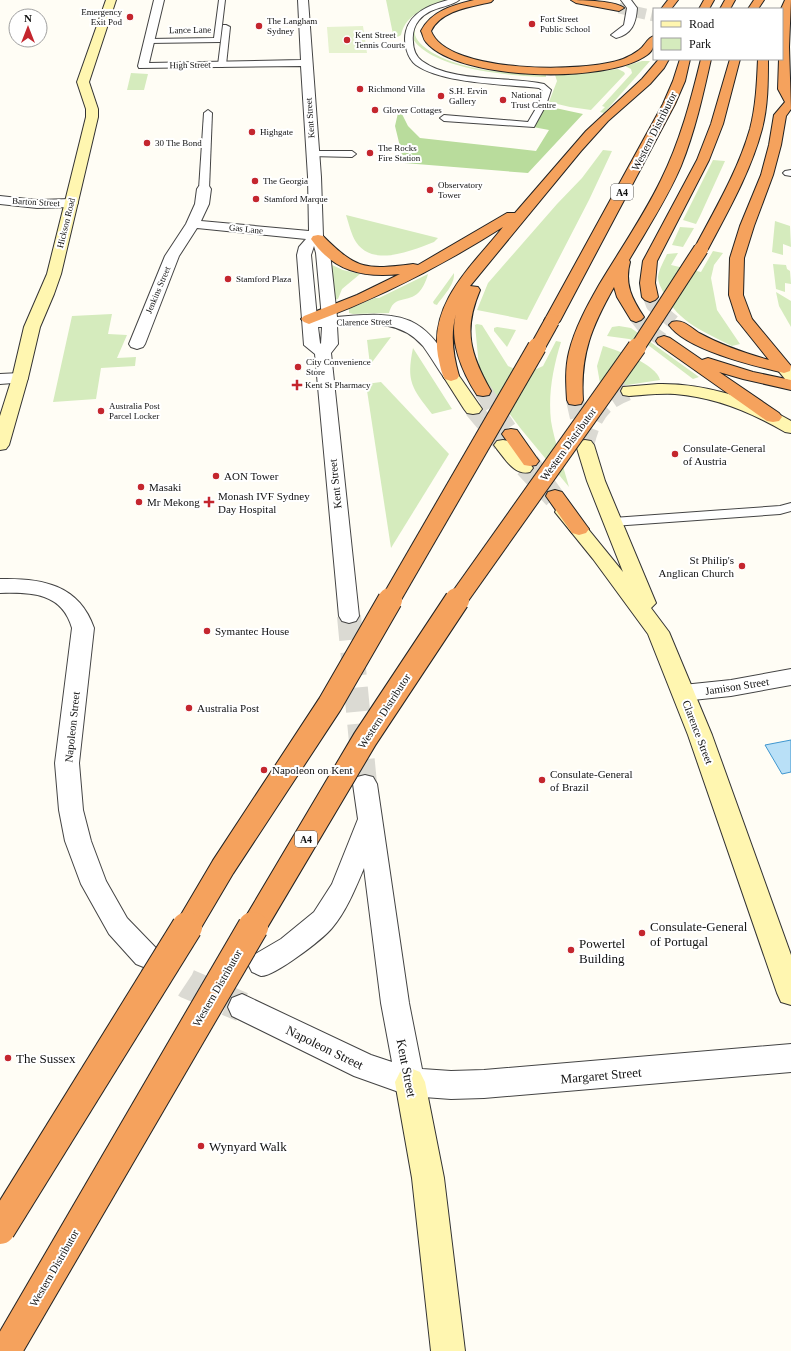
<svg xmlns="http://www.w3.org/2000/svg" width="791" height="1351" viewBox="0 0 791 1351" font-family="'Times New Roman',serif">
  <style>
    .green { fill: #d5ebbd }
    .forest { fill: #b9dc9c }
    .pitch { fill: #e6f2cf }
    .water { fill: #b9e0f7; stroke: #3f96cf }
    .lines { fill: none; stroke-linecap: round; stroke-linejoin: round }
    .street-tunnel-far1 { stroke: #dbdad3; stroke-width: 24; stroke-dasharray: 24 12; stroke-linecap: butt }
    .street-tunnel { stroke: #dbdad3; stroke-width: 30; stroke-dasharray: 30 15; stroke-linecap: butt }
    .secondary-tunnel { stroke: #dbdad3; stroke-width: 18; stroke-dasharray: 18 9; stroke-linecap: butt }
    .highway-tunnel-far2 { stroke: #dbdad3; stroke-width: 11; stroke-dasharray: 11 5.5; stroke-linecap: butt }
    .highway-tunnel-far1 { stroke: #dbdad3; stroke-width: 14; stroke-dasharray: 14 7; stroke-linecap: butt }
    .highway-tunnel { stroke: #dbdad3; stroke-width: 18; stroke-dasharray: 18 9; stroke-linecap: butt }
    .lane-casing { stroke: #444; stroke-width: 2 }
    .street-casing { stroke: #444; stroke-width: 2 }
    .secondary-casing { stroke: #333; stroke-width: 2 }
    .highway-casing { stroke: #222; stroke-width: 2 }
    .lane { fill: #fff; fill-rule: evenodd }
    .street { fill: #fff; fill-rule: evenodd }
    .secondary { fill: #fff6b0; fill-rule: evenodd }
    .highway { fill: #f5a25d; fill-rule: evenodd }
    .highway-bridge-far3-casing { stroke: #222; stroke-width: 16; stroke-linecap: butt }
    .highway-bridge-far2-casing { stroke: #222; stroke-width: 20; stroke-linecap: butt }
    .highway-bridge-far1-casing { stroke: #222; stroke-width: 26; stroke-linecap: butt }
    .highway-bridge-casing { stroke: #222; stroke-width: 32; stroke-linecap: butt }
    .highway-bridge-far3 { stroke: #f5a25d; stroke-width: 14 }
    .highway-bridge-far2 { stroke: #f5a25d; stroke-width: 18 }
    .highway-bridge-far1 { stroke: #f5a25d; stroke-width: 24 }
    .highway-bridge { stroke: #f5a25d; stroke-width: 30 }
    .poi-dot { fill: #c4262e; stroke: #fff; stroke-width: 1.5 }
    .labels { text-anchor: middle; stroke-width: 4; stroke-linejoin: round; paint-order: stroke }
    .far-poi-label { font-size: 9px; fill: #111; stroke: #fff; text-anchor: start }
    .far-street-label { font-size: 9px; fill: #111; stroke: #fff }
    .shield { fill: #fff; stroke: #585858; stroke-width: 1 }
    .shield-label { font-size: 10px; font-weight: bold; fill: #111 }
    .street-label { font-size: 11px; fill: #111; stroke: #fff }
    .poi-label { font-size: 11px; fill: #111; stroke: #fff; text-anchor: start }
    .near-poi-label { font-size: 13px; fill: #111; stroke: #fff; text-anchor: start }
    .near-street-label { font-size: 13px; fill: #111; stroke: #fff }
  </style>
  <rect width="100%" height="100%" fill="#fffdf5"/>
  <g class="green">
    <path d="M386,0H451C430,6 406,12 401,35L394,39Z"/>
    <path d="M456,0H462C448,3 424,10 417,24C412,33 416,40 423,46C453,71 508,73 546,75V77C512,76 429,70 411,36L414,22L431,8Z"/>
    <polygon points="642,61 650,61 604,113 600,112 605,107 602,106 632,73 631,69 625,66"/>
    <polygon points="618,69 624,72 625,74 591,110 570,107 549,102 557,81 555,75 589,73"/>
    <polygon points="131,73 148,74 144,90 127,90"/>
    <polygon points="603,150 612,151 589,200 527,320 477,310 488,283 557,204 582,178"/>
    <polygon points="713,160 725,161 700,216 696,224 683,220"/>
    <path d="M346,215L438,238L434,242C413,250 373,268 356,242C351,234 349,224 346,215Z"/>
    <polygon points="775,221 790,226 791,247 783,244 783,255 772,252"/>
    <polygon points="680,227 694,228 683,247 672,245"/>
    <path d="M713,251L723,253L714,265L711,278L717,310L740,344L732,346C705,332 679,323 664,294C662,289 658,283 658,277C659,269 664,261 667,254L678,253L671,265L701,272Z"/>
    <polygon points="773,264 786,265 787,269 790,271 791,284 785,283 785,292 776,289"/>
    <polygon points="332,265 343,270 360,274 342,289 338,299 334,300 330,266"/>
    <path d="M454,273C455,285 443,296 437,305L434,304L433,302Z"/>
    <path d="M428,274C426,281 423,289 417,294C405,303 394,295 389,313L353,314L349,313V309L375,298H379Z"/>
    <polygon points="776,292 791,301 791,327 779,306"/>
    <polygon points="112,314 108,334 127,335 117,358 136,357 135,366 101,368 96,399 53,402 72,316"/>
    <path d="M477,324L482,325L508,366L517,370L532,371L543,366L556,341L561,342C553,368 548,394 551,421C554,440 564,468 569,487L521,429L488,385L479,367L475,325Z"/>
    <polygon points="619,326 631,328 699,377 693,379 648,345 629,339 607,336 612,327"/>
    <polygon points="497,327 516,330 507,347 494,331 494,328"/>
    <polygon points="391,337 370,365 367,340"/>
    <path d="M603,346C617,350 656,364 660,380L601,389L597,366Z"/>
    <path d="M413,348L452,409L432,414C412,388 406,382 413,348Z"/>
    <polygon points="381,382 449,454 391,548 366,384"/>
  </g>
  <polygon class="forest" points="546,106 583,114 528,173 404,163 395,126 398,113 402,114 408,126 420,138 536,151 549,130 533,127"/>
  <polygon class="pitch" points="363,26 367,53 329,53 327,27"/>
  <polygon class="water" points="791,740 791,772 782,774 765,745"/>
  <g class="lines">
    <polyline class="street-tunnel-far1" points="349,616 365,784"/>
    <polyline class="street-tunnel" points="149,958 188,984 242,1007"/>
    <g class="secondary-tunnel">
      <polyline points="473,409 503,445"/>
      <path d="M585,445C592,417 601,401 629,391"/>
      <polyline points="524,468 553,499"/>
    </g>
    <polyline class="highway-tunnel-far2" points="619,8 654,16"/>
    <g class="highway-tunnel-far1">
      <polyline points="650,297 653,305 677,325"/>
      <polyline points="636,317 644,327 664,341"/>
    </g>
    <g class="highway-tunnel">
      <polyline points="483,391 511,434"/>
      <polyline points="575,400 585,445"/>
      <polyline points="530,461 555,496"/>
    </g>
    <g class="lane-casing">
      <g id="lane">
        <polygon points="219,0 225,0 220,42 149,43 145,41 149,39 214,38"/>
        <path d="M448,0H459C449,8 431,6 419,20C414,26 412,34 413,42C413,49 416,57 422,61C452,83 508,76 544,84L551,90L546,105L534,127L444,121L440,118L444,115L528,122L538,105L543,91L539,88C506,84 443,84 416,65C407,58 403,42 406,31C411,12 430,5 448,0Z"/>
        <polygon points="223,25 226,25 230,27 226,65 222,67 218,65"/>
        <polygon points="208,110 212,113 209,189 204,192 199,189 204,113"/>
        <polygon points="313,151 352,151 356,154 352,157 310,156 309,154 310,152"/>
        <polygon points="791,170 791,176 785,175 783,173 785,171"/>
        <polygon points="791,503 791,511 780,514 613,526 608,525 606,522 608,519 613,518 780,506"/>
      </g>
    </g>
    <g class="street-casing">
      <g id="street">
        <path d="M154,0H164L149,63L301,60L298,0H308L321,177L323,236L328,244L330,253L337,317C361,315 394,311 416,324C435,335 447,358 459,376L457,379L451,381L445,379C438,369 431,357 423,346C399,319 370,324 337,326L338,344L331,353L359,616L356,621L349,623L342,621L339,616L315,354L304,345L297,255L299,247L306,239L197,228L179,256L145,344L143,347L137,349L131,347L129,344L165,256L186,224L195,204L197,189L199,186H209L211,189L209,204L201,221L309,231L308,177L301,66L139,68L138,66ZM314,246L316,253L322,318H317L311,255ZM318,327H322L321,344L320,343Z"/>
        <path d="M621,0H631L637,8C636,23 632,34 616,38L611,35L624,25L627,8Z"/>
        <polygon points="0,196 37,200 71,199 76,200 78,203 76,206 71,207 37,208 0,204"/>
        <polygon points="20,373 26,374 28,378 26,382 0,384 0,374"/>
        <path d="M0,579C41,578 79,584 94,628L79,763L83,810L91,841L106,881L127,918L156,948L160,956L156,964L146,968L136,964L109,934L81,884L65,841L59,810L55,763L72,628C62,593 32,592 0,593Z"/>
        <polygon points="791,669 791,685 731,696 683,701 675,699 672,693 675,687 683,685 731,680"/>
        <path d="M365,775L373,777L377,784L409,1003L422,1069L451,1071L484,1070L791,1044V1072L484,1098L451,1099L410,1096L354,1076L232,1016L228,1007L232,998L242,994L371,1055L392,1062L381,1003L364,868C356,887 346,912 332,928C323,939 274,977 261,976C258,975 255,973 252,972L248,964L252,956L281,939L314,912L332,884L358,819L353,784L357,777Z"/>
      </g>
    </g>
    <g class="secondary-casing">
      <g id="secondary">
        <polygon points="106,0 116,0 89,82 98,109 98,117 61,274 54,294 40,327 28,378 9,445 6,449 0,450 0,416 12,378 24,327 47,274 86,117 86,109 77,82"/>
        <polygon points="784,363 791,366 791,381 785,379 776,368 778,365"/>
        <polygon points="451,371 457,373 482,409 479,413 473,414 467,413 464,409 443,376 445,373"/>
        <path d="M658,384C704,383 752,398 791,421V433L785,432C751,412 714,397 675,394C660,393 644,395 629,396L623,395L621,391L623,387Z"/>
        <path d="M503,440L509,441L530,464L533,468L530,472C515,476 506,460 497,449L494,445L497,441Z"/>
        <polygon points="585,440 591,441 594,445 605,481 656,603 651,608 669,632 712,735 791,955 791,1005 781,1002 777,993 688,735 648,634 593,559 555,512 557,508 564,506 571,508 623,572 587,481 576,445 579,441"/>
        <polygon points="410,1068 420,1072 425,1082 444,1178 465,1351 431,1351 412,1178 395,1082 400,1072"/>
      </g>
    </g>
    <g class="highway-casing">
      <g id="highway">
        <path d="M474,0H493L491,2C471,7 441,10 431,31C447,74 586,73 623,59C628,57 635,53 639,50C645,46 647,38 654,36C654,44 654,50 647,55C607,84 459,81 426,42C423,39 423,34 421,31C431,11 453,5 474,0Z"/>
        <path d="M571,0C582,0 617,1 624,8L619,11L576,3Z"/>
        <polygon points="668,0 678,0 671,9 661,9"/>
        <polygon points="704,0 714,0 709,9 699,9"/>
        <polygon points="725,0 735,0 730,9 720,9"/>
        <polygon points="754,0 764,0 758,9 748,9"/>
        <path d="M785,0H791L789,47L791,109L786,116L781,145L773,175L754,226L744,258L743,295L752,319L791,366L790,371L784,373C755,366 686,350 669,325L672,322C683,319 690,327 699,333C721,345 744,353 769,360L737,320L729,295L730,258L740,226L761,175L769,145L774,115L785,102L778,89L779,59H782L781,9Z"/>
        <path d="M659,59H669L664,68L650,84L608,121L581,151L470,286L478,287L480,290C463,330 470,354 491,391L489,395L483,396L477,395C462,372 449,341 456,314C450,335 453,355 459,376L457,379L451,381L445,379C441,373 440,364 438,356C429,302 473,265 503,227C443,265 381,297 314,322L309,324L304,322L301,319L304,316L357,295L400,274C363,278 333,271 311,239L313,236L318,235L323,236C357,270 366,270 413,264L418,265L507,213H515L586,131L642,79Z"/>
        <polygon points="680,59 690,59 685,81 675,104 560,321 557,324 552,326 547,324 544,321 663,104 673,81"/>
        <path d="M701,59H711C703,95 695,131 681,166C667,199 647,229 629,260L630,262C624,284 632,299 644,317L641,320L636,322L631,320L617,297L614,287C592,326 580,354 583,400L581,404L575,405L569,404L567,400C566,384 565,368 569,352C575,328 587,306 599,285C620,250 643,217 661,180C680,142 691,100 701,59Z"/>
        <polygon points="730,59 740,59 723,124 709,160 657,261 655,283 658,297 655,300 650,302 645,300 642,297 640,283 643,261 697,160 711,124"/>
        <path d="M758,59H768C768,82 768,106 762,129C751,171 728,211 708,249L706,252L701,253L696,252L694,249C714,211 738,171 750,129C756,106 757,82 758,59Z"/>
        <polygon points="664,336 670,338 702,360 708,358 753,372 791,380 791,390 743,379 719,372 779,413 782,417 779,421 773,422 767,421 658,344 656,341 658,338"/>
        <polygon points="511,429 517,430 536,457 539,461 536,465 530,466 524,465 502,434 505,430"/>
        <polygon points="555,490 562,492 586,525 589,529 586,533 579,535 572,533 546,496 548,492"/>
      </g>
    </g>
    <use href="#lane" class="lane"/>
    <use href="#street" class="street"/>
    <use href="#secondary" class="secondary"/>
    <use href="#highway" class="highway"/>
    <g class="highway-bridge-far3-casing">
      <g id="highway-bridge-far3">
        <polyline points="537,348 552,321"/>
        <polyline points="637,348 701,249"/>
      </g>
    </g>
    <g class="highway-bridge-far2-casing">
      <g id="highway-bridge-far2">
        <polyline points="390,601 537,347"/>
        <polyline points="457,601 637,347"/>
      </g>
    </g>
    <g class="highway-bridge-far1-casing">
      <g id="highway-bridge-far1">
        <polyline points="187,928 223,867 330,704 390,600"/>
        <polyline points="253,928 365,739 457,600"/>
      </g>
    </g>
    <g class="highway-bridge-casing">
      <g id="highway-bridge">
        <polyline points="0,1229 187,927"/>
        <polyline points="6,1351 253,927"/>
      </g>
    </g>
    <use href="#highway-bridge-far3" class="highway-bridge-far3"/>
    <use href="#highway-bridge-far2" class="highway-bridge-far2"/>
    <use href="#highway-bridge-far1" class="highway-bridge-far1"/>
    <use href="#highway-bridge" class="highway-bridge"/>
  </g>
  <g class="poi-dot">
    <circle cx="130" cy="17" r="4"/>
    <circle cx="532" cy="24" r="4"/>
    <circle cx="259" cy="26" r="4"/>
    <circle cx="347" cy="40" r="4"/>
    <circle cx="360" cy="89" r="4"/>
    <circle cx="441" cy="96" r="4"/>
    <circle cx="503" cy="100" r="4"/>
    <circle cx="375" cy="110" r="4"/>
    <circle cx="252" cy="132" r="4"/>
    <circle cx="147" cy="143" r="4"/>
    <circle cx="370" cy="153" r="4"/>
    <circle cx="255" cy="181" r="4"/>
    <circle cx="430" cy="190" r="4"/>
    <circle cx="256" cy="199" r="4"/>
    <circle cx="228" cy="279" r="4"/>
    <circle cx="298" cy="367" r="4"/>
    <path d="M295 379h4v4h4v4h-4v4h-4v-4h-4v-4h4z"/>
    <circle cx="101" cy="411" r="4"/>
    <circle cx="675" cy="454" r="4"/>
    <circle cx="216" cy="476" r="4"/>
    <circle cx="141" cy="487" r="4"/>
    <circle cx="139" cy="502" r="4"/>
    <path d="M207 496h4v4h4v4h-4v4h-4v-4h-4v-4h4z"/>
    <circle cx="742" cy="566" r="4"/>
    <circle cx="207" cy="631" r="4"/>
    <circle cx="189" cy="708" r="4"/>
    <circle cx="264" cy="770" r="4"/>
    <circle cx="542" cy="780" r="4"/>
    <circle cx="642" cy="933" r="4"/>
    <circle cx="571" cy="950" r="4"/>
    <circle cx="8" cy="1058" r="4"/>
    <circle cx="201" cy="1146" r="4"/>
  </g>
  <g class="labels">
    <g class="far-poi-label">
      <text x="122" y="15" text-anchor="end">Emergency<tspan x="122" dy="10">Exit Pod</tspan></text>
      <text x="540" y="22">Fort Street<tspan x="540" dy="10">Public School</tspan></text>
      <text x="267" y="24">The Langham<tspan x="267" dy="10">Sydney</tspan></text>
      <text x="355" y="38">Kent Street<tspan x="355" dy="10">Tennis Courts</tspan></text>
      <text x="368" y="92">Richmond Villa</text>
      <text x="449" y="94">S.H. Ervin<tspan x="449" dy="10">Gallery</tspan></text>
      <text x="511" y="98">National<tspan x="511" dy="10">Trust Centre</tspan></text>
      <text x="383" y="113">Glover Cottages</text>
      <text x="260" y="135">Highgate</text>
      <text x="155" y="146">30 The Bond</text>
      <text x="378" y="151">The Rocks<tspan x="378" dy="10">Fire Station</tspan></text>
      <text x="263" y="184">The Georgia</text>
      <text x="438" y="188">Observatory<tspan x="438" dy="10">Tower</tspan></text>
      <text x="264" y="202">Stamford Marque</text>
      <text x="236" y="282">Stamford Plaza</text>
      <text x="306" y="365">City Convenience<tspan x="306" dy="10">Store</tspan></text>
      <text x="305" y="388">Kent St Pharmacy</text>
      <text x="109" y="409">Australia Post<tspan x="109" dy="10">Parcel Locker</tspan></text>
    </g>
    <g class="far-street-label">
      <text transform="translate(190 30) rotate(-1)" y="3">Lance Lane</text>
      <text transform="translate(190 65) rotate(-1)" y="3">High Street</text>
      <text transform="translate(310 118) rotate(-94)" y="3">Kent Street</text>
      <text transform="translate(36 202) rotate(3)" y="3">Barton Street</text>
      <text transform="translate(66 223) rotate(-76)" y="3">Hickson Road</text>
      <text transform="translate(246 229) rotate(6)" y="3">Gas Lane</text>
      <text transform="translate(158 290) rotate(-67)" y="3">Jenkins Street</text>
      <text transform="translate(364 322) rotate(-1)" y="3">Clarence Street</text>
    </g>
    <g class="shield">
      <rect x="611" y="184" width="22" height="16" rx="3"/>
      <rect x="295" y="831" width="22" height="16" rx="3"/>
    </g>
    <g class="shield-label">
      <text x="622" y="196">A4</text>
      <text x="306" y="843">A4</text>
    </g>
    <g class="street-label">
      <text transform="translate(654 131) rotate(-63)" y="4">Western Distributor</text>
      <text transform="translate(568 444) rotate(-54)" y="4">Western Distributor</text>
      <text transform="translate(335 484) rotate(-96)" y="4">Kent Street</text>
      <text transform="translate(737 686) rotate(-9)" y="4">Jamison Street</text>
      <text transform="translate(384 711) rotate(-57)" y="4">Western Distributor</text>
      <text transform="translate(72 727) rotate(-84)" y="4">Napoleon Street</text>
      <text transform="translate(698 732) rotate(69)" y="4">Clarence Street</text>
      <text transform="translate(217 988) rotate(-60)" y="4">Western Distributor</text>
      <text transform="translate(54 1268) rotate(-60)" y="4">Western Distributor</text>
    </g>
    <g class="poi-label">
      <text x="683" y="452">Consulate-General<tspan x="683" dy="13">of Austria</tspan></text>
      <text x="224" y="480">AON Tower</text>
      <text x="149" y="491">Masaki</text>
      <text x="218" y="500">Monash IVF Sydney<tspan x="218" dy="13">Day Hospital</tspan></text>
      <text x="147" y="506">Mr Mekong</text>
      <text x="734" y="564" text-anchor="end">St Philip's<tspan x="734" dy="13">Anglican Church</tspan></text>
      <text x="215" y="635">Symantec House</text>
      <text x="197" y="712">Australia Post</text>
      <text x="272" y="774">Napoleon on Kent</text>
      <text x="550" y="778">Consulate-General<tspan x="550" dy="13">of Brazil</tspan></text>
    </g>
    <g class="near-poi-label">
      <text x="650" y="931">Consulate-General<tspan x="650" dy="15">of Portugal</tspan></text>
      <text x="579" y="948">Powertel<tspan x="579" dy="15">Building</tspan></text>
      <text x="16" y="1063">The Sussex</text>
      <text x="209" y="1151">Wynyard Walk</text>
    </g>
    <g class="near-street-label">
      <text transform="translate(325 1047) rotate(26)" y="5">Napoleon Street</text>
      <text transform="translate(407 1068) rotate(79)" y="5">Kent Street</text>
      <text transform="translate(601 1075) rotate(-5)" y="5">Margaret Street</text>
    </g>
  </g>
  <rect x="653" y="8" width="130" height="52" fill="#ffffff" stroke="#a0a0a0"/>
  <rect x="661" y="21" width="20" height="6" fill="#fff6b0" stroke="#a0a0a0"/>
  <text x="689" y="28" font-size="12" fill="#111111">Road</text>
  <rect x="661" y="38" width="20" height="12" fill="#d5ebbd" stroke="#a0a0a0"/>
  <text x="689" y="48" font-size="12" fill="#111111">Park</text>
  <g transform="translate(28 28)"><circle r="19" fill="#ffffff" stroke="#a0a0a0"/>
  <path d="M0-3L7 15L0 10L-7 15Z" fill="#c4262e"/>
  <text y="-6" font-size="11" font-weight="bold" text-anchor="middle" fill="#111111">N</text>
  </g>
</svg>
